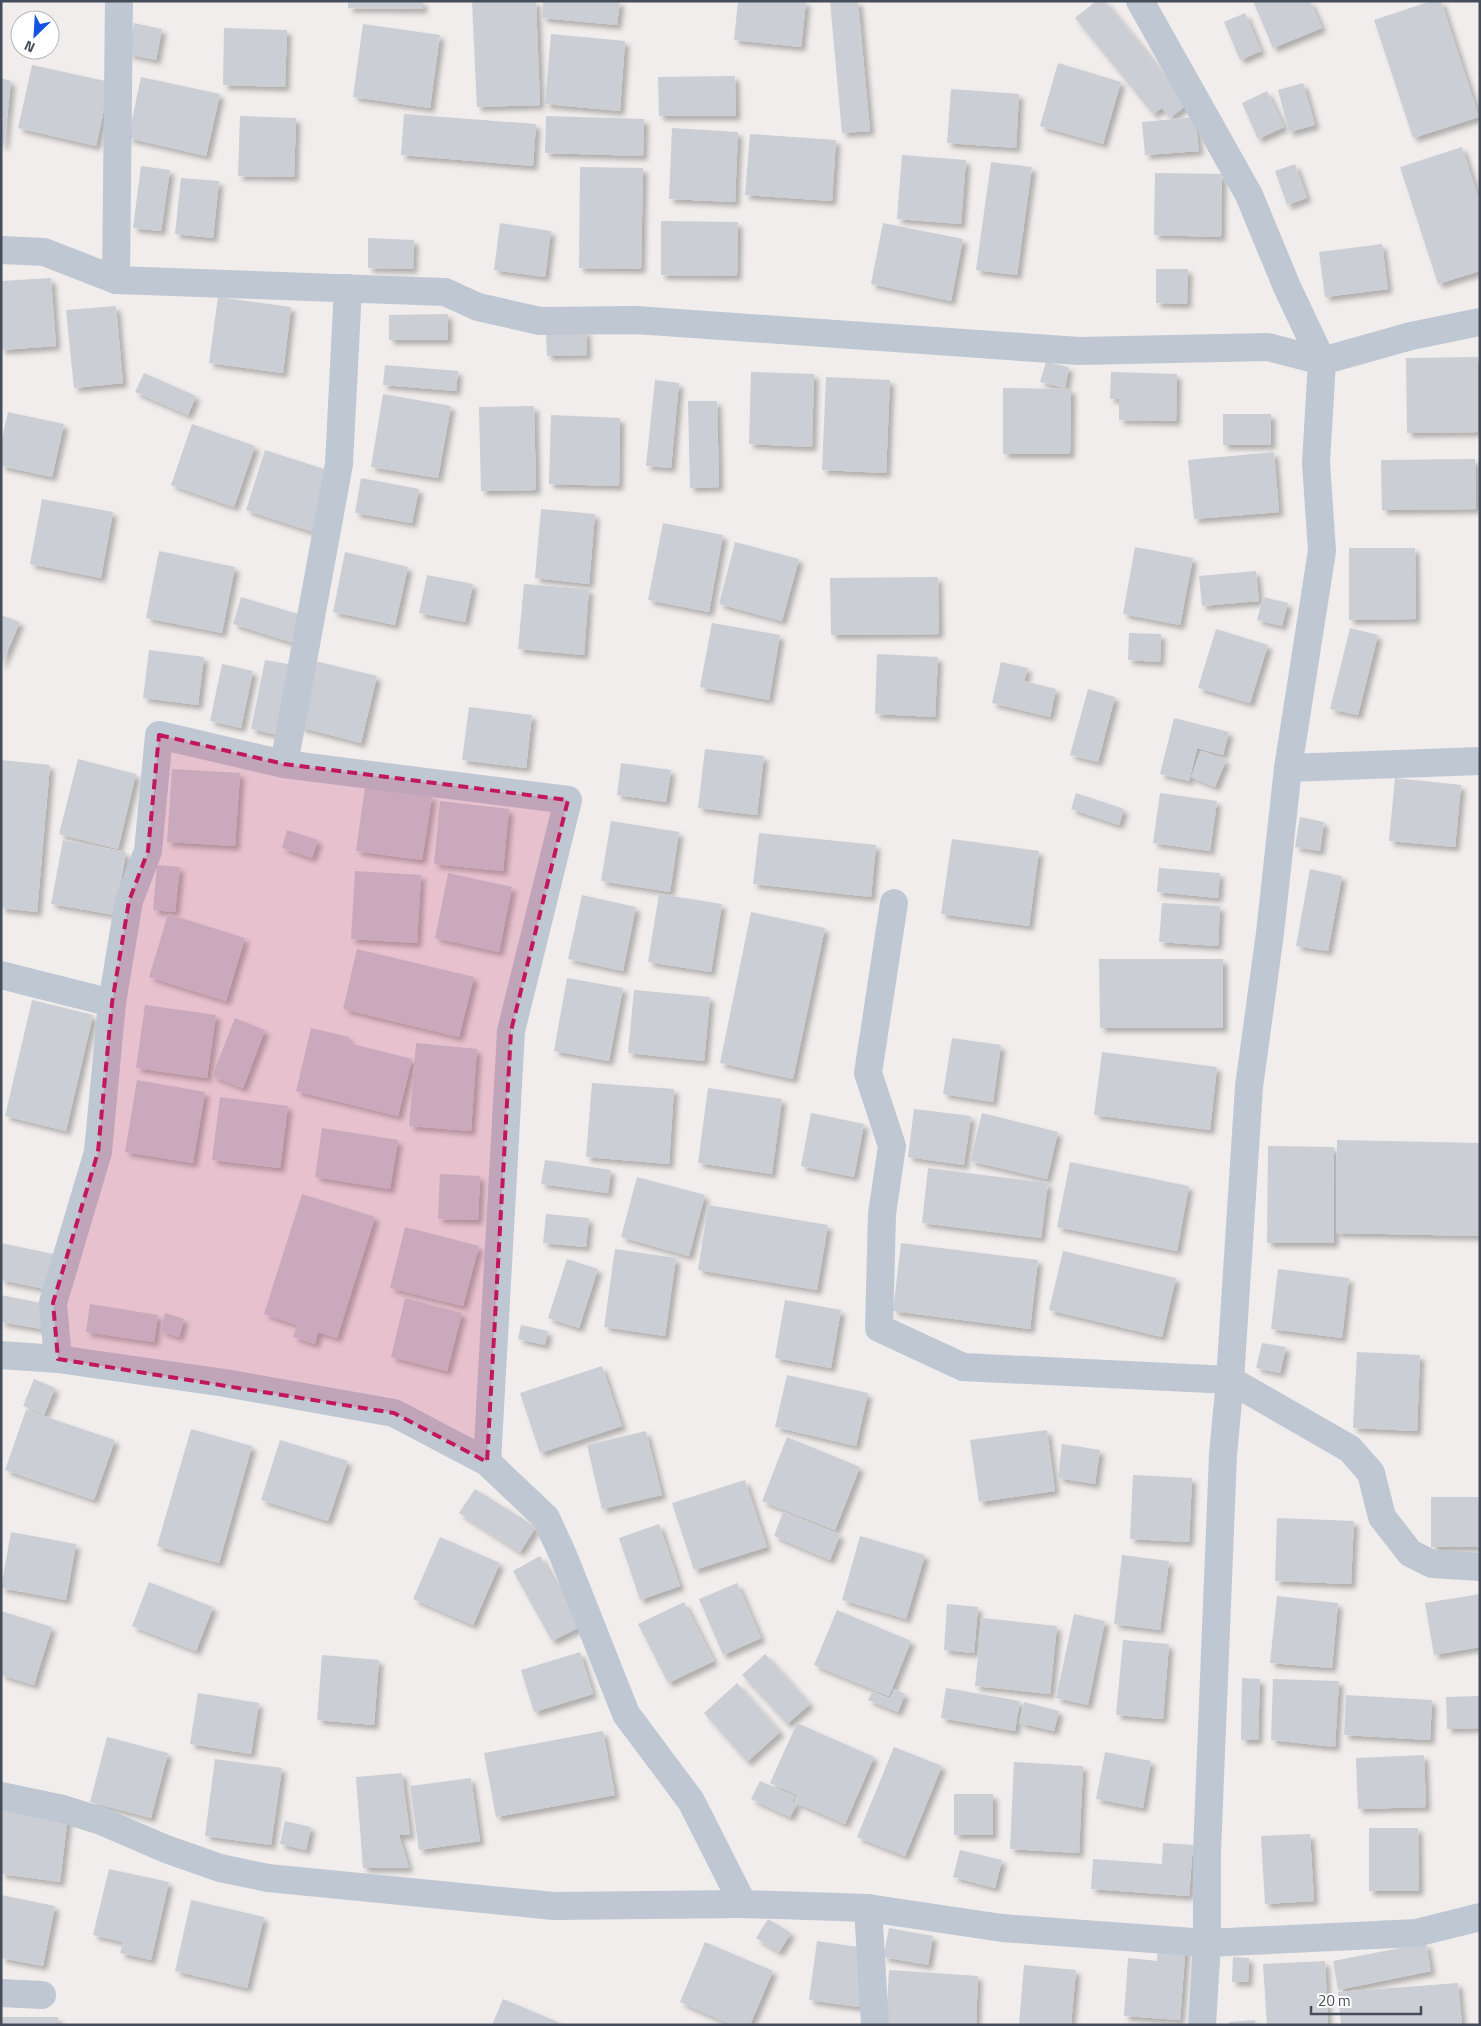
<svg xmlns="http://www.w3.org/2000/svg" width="1481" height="2026" viewBox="0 0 1481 2026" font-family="'Titillium Web',sans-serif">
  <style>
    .building { fill: #ccced5; filter: url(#shadow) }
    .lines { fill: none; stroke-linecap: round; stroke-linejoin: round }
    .street { stroke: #bfc7d3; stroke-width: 28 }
    .marked { fill: #c2185b; fill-opacity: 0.2; stroke: #c2185b; stroke-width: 4; stroke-dasharray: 10 6; stroke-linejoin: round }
  </style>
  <defs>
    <filter id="shadow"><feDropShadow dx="4.5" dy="4.5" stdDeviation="2.5" flood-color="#0004"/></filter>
  </defs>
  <rect width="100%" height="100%" fill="#f0edec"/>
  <g class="building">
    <polygon points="348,1 423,1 423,9 348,8"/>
    <polygon points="472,1 536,1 540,105 477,107"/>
    <polygon points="543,1 620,1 617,25 542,18"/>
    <polygon points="738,1 806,1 801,47 734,40"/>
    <polygon points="830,1 858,1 870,131 842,133"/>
    <polygon points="1096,1 1105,1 1188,104 1170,118 1162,108 1153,114 1075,18"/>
    <polygon points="1253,1 1310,1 1322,28 1273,48"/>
    <polygon points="1431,1 1441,1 1479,117 1413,138 1374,20"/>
    <polygon points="1245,13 1261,51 1240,60 1224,22"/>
    <polygon points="134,23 162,29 156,60 128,54"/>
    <polygon points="363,24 440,35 430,108 353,97"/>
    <polygon points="224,28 287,30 285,87 223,85"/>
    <polygon points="551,34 625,41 620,111 545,104"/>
    <polygon points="1058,63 1121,82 1103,144 1040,126"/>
    <polygon points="32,65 110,82 96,146 18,128"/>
    <polygon points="735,76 736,116 659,116 658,77"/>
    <polygon points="141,77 220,94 206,156 128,138"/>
    <polygon points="1,78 11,81 4,146 1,145"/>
    <polygon points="1303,83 1315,125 1289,132 1278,90"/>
    <polygon points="951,89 1019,94 1016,148 947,143"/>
    <polygon points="1267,91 1284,127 1258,139 1242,103"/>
    <polygon points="404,114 536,124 533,166 401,155"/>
    <polygon points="240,116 296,118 294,177 238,176"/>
    <polygon points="546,116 644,119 643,156 545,153"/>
    <polygon points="1195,117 1199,151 1145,155 1142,122"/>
    <polygon points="672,128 738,132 735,202 669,199"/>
    <polygon points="750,134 836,140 832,201 745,195"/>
    <polygon points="1462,147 1480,203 1480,271 1438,284 1400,167"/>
    <polygon points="902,155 966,160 961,224 897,219"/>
    <polygon points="991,162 1032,167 1017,275 976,270"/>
    <polygon points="1295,164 1307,198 1287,205 1275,171"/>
    <polygon points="141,166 170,170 161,231 133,228"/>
    <polygon points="580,167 643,168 641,269 579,268"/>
    <polygon points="1155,173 1222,174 1221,237 1154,235"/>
    <polygon points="181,178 219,181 213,238 175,234"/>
    <polygon points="661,221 738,222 737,276 661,275"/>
    <polygon points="500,223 551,231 545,277 494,270"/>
    <polygon points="883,223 963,239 951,301 871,284"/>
    <polygon points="368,238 414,240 413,269 368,268"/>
    <polygon points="1382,244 1388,289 1325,297 1319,252"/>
    <polygon points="1156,269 1188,269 1187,304 1156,303"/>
    <polygon points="51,278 56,346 1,350 1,281"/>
    <polygon points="218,297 291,307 283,373 209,363"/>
    <polygon points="116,306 123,383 74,388 66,310"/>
    <polygon points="448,314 448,340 389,340 389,315"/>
    <polygon points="586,330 587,355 547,356 546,332"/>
    <polygon points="1478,357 1478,432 1407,433 1406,358"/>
    <polygon points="1046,362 1069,367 1065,388 1040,382"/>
    <polygon points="385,365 458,371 456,391 383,385"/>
    <polygon points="751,372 814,374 812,447 749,444"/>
    <polygon points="1111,372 1177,374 1176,421 1119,420 1119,399 1110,399"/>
    <polygon points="144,373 196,396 188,415 135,392"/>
    <polygon points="826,377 890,380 886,473 822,470"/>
    <polygon points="655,380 679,383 671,468 646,466"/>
    <polygon points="1003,388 1071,389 1070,454 1003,454"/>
    <polygon points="383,394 451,406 438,478 371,467"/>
    <polygon points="688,401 717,401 719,487 690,488"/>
    <polygon points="534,406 536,490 481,491 479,407"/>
    <polygon points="8,412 64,424 52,477 1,466 1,443"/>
    <rect x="1223" y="414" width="48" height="31"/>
    <polygon points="551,415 620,418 619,486 549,484"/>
    <polygon points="192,424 255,446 234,507 171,485"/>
    <polygon points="265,450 333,472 313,532 246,510"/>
    <polygon points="1274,452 1279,512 1194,519 1188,460"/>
    <polygon points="1475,459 1476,509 1382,510 1381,460"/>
    <polygon points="361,478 419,489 412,523 355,513"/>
    <polygon points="42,499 113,512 101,578 30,564"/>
    <polygon points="541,509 595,514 589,584 535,578"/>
    <polygon points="663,523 723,535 709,612 648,600"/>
    <polygon points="735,542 799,559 782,621 719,604"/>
    <polygon points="1135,547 1193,558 1180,625 1123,614"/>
    <polygon points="1349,548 1415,548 1416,619 1349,620"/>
    <polygon points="159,551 235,567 222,633 146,618"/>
    <polygon points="345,552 408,567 395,625 333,612"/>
    <polygon points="1256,571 1259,601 1202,606 1199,576"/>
    <polygon points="427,575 473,584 465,622 419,613"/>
    <polygon points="938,577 939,634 831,635 830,578"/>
    <polygon points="524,584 589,589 584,655 518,649"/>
    <polygon points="241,597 305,616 297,644 233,624"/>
    <polygon points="1263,597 1288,603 1282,626 1257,620"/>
    <polygon points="1,615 20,622 1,666"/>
    <polygon points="712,623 780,635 769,700 700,687"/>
    <polygon points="1350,628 1378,635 1358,715 1330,709"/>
    <polygon points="1216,629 1268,645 1250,703 1198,688"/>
    <polygon points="1129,633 1161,634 1160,662 1128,660"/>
    <polygon points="149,650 204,657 198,705 143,698"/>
    <polygon points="877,654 938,657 935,717 875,714"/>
    <polygon points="265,660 293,665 278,735 251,729"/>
    <polygon points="315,661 377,676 361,743 299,727"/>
    <polygon points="1001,662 1028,668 1024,681 1056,689 1050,717 992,703"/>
    <polygon points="222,664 253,671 241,728 210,721"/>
    <polygon points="1088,689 1115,697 1098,762 1070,755"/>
    <polygon points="469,707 532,715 526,768 462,760"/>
    <polygon points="1174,718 1229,732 1223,755 1197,748 1189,781 1160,774"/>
    <polygon points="705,749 764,756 757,815 698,808"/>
    <polygon points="1201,751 1226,760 1215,787 1191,777"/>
    <polygon points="78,759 136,774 118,849 59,834"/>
    <polygon points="1,760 50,765 37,912 1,908"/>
    <polygon points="621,763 671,770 666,802 617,795"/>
    <polygon points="172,769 240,773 235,846 167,842"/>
    <polygon points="1395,778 1461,785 1455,847 1389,841"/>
    <polygon points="365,787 432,796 422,860 356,851"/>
    <polygon points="1076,793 1124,809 1119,825 1071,809"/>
    <polygon points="1160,793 1217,801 1210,851 1153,843"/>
    <polygon points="440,801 509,809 503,871 434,864"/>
    <polygon points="1300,817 1324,822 1320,851 1295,847"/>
    <polygon points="611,821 679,832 670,892 601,881"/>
    <polygon points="287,830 318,840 312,858 282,848"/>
    <polygon points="759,833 876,845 871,897 753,884"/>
    <polygon points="952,839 1039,851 1029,926 941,914"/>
    <polygon points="63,840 126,852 115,915 51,904"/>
    <polygon points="157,865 180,867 175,912 153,910"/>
    <polygon points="1159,868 1220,873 1218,898 1157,892"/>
    <polygon points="1310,869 1342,876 1328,951 1296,946"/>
    <polygon points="355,871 421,875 417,943 351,939"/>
    <polygon points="448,873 512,887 499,952 435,938"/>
    <polygon points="659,894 722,904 711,972 648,962"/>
    <polygon points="582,895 636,907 623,971 568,959"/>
    <polygon points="1162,903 1220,906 1218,946 1159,942"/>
    <polygon points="751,912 825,928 793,1079 720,1063"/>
    <polygon points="168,914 245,938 226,1001 149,977"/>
    <polygon points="357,949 474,977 459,1037 343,1009"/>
    <polygon points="1099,959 1223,959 1223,1028 1100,1028"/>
    <polygon points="567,978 623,988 609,1061 554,1051"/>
    <polygon points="634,990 710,997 704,1061 628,1053"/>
    <polygon points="32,1000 93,1015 66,1131 5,1116"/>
    <polygon points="145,1005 216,1015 207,1078 136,1068"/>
    <polygon points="235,1018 265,1030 243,1088 212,1076"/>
    <polygon points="311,1028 349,1037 348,1043 412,1059 398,1116 296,1091"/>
    <polygon points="952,1038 1001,1045 993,1102 943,1094"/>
    <polygon points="416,1043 477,1049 471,1131 409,1126"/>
    <polygon points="1102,1052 1217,1067 1210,1130 1094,1115"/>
    <polygon points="137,1080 205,1092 193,1163 125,1152"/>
    <polygon points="592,1083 674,1089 669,1164 586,1157"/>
    <polygon points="708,1088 782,1099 772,1174 698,1163"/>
    <polygon points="220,1097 288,1106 280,1168 212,1160"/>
    <polygon points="914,1109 971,1116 964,1165 908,1157"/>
    <polygon points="811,1113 864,1124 854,1177 801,1166"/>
    <polygon points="982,1113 1058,1132 1047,1179 970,1161"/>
    <polygon points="322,1128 398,1140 390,1189 315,1177"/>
    <polygon points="1337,1140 1480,1143 1480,1236 1336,1233"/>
    <polygon points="1268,1146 1334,1147 1334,1243 1267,1243"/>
    <polygon points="545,1160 611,1170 608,1193 541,1184"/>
    <polygon points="1070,1162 1189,1186 1177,1251 1057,1227"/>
    <polygon points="928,1168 1048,1183 1041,1238 922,1223"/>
    <polygon points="440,1174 480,1176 478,1220 438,1219"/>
    <polygon points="637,1177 705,1195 689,1256 621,1237"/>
    <polygon points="302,1194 375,1217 337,1338 318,1332 315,1344 293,1337 297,1325 264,1314"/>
    <polygon points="708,1205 828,1225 817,1290 698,1270"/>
    <polygon points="546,1214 589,1218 586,1247 543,1243"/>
    <polygon points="405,1227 479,1246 463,1306 390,1288"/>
    <polygon points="1,1243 58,1255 50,1290 1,1280"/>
    <polygon points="901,1243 1038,1260 1030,1329 893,1311"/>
    <polygon points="615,1249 676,1258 665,1336 604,1327"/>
    <polygon points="1063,1251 1176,1278 1162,1337 1049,1310"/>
    <polygon points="567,1259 598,1269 579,1328 548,1318"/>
    <polygon points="1278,1269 1349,1278 1342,1338 1271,1329"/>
    <polygon points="1,1295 46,1304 42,1329 1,1322"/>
    <polygon points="405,1298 462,1313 447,1371 391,1357"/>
    <polygon points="785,1300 841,1310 831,1368 775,1358"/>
    <polygon points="90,1304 158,1315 154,1342 86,1332"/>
    <polygon points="165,1313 184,1319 179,1337 160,1331"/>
    <polygon points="521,1325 548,1331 545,1345 518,1339"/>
    <polygon points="1262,1343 1286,1347 1280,1373 1256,1368"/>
    <polygon points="1357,1352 1420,1355 1417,1431 1353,1428"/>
    <polygon points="602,1366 622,1426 540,1453 520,1393"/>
    <polygon points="787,1375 868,1393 856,1446 775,1427"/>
    <polygon points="34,1379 55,1388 44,1415 23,1406"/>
    <polygon points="26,1410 115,1440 94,1500 5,1470"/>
    <polygon points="191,1429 252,1446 219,1563 157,1546"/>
    <polygon points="1047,1430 1055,1491 979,1502 970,1440"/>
    <polygon points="646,1431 662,1495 602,1509 587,1445"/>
    <polygon points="787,1437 860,1467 835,1530 762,1501"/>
    <polygon points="280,1440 348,1461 328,1521 261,1500"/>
    <polygon points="1062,1444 1100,1450 1095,1484 1058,1478"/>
    <polygon points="1133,1475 1192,1478 1189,1542 1130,1539"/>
    <polygon points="745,1480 767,1547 694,1570 672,1503"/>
    <polygon points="475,1489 536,1527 520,1552 459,1513"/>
    <rect x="1431" y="1497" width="49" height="50"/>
    <polygon points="783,1512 840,1535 830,1560 774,1536"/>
    <polygon points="1277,1518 1354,1521 1351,1584 1275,1581"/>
    <polygon points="659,1524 680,1586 640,1600 619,1538"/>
    <polygon points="11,1532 76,1544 66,1600 1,1588"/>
    <polygon points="860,1536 925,1555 906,1619 842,1600"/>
    <polygon points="440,1537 500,1563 473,1625 413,1599"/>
    <polygon points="1122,1555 1169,1561 1160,1630 1114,1624"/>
    <polygon points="540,1556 580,1627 552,1641 513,1571"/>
    <polygon points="149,1582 213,1607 196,1651 132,1626"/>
    <polygon points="737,1583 761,1638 723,1655 699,1599"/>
    <polygon points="1480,1594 1480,1647 1434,1655 1425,1603"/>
    <polygon points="1277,1596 1338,1603 1332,1668 1270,1663"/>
    <polygon points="684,1602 714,1661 668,1683 638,1624"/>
    <polygon points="947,1604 978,1607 974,1653 944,1650"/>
    <polygon points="837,1610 911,1641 889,1696 814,1665"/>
    <polygon points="1,1611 52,1627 34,1685 1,1675"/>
    <polygon points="1074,1614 1105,1621 1088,1705 1056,1698"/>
    <polygon points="982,1618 1057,1626 1050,1694 975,1686"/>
    <polygon points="1123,1640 1169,1644 1163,1719 1116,1715"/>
    <polygon points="580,1652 593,1694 534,1712 521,1670"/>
    <polygon points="765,1654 810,1704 787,1724 742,1675"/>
    <polygon points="322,1655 379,1660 374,1725 317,1720"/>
    <polygon points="1242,1678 1260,1679 1258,1740 1241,1740"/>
    <polygon points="1273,1679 1339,1681 1335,1747 1271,1740"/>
    <polygon points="737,1683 780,1732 747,1762 704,1713"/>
    <polygon points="946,1688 1020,1701 1015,1731 941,1718"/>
    <polygon points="894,1689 905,1694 898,1712 868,1700 872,1692 890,1699"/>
    <polygon points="198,1693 259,1703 251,1754 190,1744"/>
    <polygon points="1346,1695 1432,1700 1430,1740 1344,1735"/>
    <polygon points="1480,1696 1480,1728 1447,1729 1446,1697"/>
    <polygon points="1024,1702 1059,1711 1054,1731 1019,1723"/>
    <polygon points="797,1723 874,1757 845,1824 795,1802 798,1795 770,1783"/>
    <polygon points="603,1731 615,1795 496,1817 484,1753"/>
    <polygon points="107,1737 168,1753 151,1818 90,1802"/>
    <polygon points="894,1747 942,1766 905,1856 857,1837"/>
    <polygon points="1105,1752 1151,1761 1143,1808 1096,1799"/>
    <polygon points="1424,1755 1426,1807 1358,1809 1356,1758"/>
    <polygon points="215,1759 282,1768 271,1845 205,1836"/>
    <polygon points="1014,1762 1083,1766 1079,1853 1010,1849"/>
    <polygon points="402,1773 410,1835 399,1835 409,1868 363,1868 356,1777"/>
    <polygon points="471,1778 480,1841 419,1850 410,1786"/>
    <polygon points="760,1781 794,1796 792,1801 797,1804 790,1817 751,1799"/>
    <rect x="954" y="1794" width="39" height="41"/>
    <polygon points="1,1806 68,1815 60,1882 1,1874"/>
    <polygon points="285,1821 311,1827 306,1850 280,1844"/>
    <polygon points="1369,1828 1418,1828 1419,1891 1369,1891"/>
    <polygon points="1310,1834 1314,1901 1265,1904 1261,1836"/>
    <polygon points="1163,1843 1193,1845 1189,1896 1091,1889 1093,1859 1162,1864"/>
    <polygon points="960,1850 1002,1860 995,1888 953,1877"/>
    <polygon points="109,1869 169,1882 151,1960 120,1953 123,1942 93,1935"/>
    <polygon points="1,1895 55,1906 43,1966 1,1958"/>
    <polygon points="191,1900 264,1917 247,1988 175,1971"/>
    <polygon points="768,1919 791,1933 779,1952 756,1938"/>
    <polygon points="889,1928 933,1936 928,1965 883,1957"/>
    <polygon points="1158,1940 1186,1942 1180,2020 1124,2016 1128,1958 1157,1961"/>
    <polygon points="817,1941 866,1948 859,2007 809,2000"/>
    <polygon points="705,1942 773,1971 750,2025 732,2025 680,2002"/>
    <polygon points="1426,1943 1431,1971 1338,1990 1333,1961"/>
    <polygon points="1233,1957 1249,1958 1248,1982 1232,1982"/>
    <polygon points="1325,1961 1328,2025 1267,2025 1263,1964"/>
    <polygon points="1024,1965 1076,1970 1071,2025 1019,2025"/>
    <polygon points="889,1970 978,1976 976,2025 886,2025"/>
    <polygon points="1458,1983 1462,2025 1341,2025 1338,1992"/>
    <polygon points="503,1999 558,2022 557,2025 492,2025"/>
    <rect x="1" y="2017" width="57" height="8"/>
    <polygon points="1255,2020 1256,2025 1229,2025 1229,2022"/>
  </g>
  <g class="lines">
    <g class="street">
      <polyline points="1140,1 1249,195 1287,287 1322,361 1316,463 1322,551 1288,768 1270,933 1249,1087 1230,1380 1223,1455 1207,1852 1207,1943 1202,2025"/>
      <polyline points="1,250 44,252 116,280 445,292 478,307 540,321 636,320 1079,351 1268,347 1322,361 1411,336 1480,322"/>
      <polyline points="116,280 119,1"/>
      <polyline points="284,764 339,464 348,288"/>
      <polyline points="1288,768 1480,761"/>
      <polyline points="894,903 868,1073 892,1146 882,1214 879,1328 963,1367 1230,1380 1350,1449 1371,1473 1382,1517 1410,1553 1432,1564 1480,1567"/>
      <polyline points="1,975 112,1003"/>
      <polyline points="1,1355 58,1359 225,1383 394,1413 487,1462 546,1518 563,1555 626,1714 691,1801 743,1904 868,1908 1002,1928 1207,1943 1416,1933 1480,1917"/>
      <polyline points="58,1359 53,1303 98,1152 112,1003 129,901 148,851 159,735 284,764 568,800 511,1031 487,1462"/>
      <polyline points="1,1796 63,1809 101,1821 166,1849 220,1868 268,1878 554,1906 743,1904"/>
      <polyline points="868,1908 875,2025"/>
      <polyline points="1,1993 42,1995"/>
    </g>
  </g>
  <path class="marked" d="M159,735L284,764L568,800L511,1031L487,1462L394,1413L58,1359L53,1303L98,1152L112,1003L129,901L148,851Z"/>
  <rect width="1481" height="2026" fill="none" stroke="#454d5b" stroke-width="5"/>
  <g transform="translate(35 35) rotate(205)"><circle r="24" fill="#ffffff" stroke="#b5b8bd"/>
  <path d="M0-4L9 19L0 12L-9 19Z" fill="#1452e3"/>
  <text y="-8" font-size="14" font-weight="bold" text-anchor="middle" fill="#454d5b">N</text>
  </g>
  <path d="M1311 2006v8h110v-8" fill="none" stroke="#454d5b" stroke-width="2.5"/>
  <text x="1318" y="2006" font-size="15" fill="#454d5b" stroke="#ffffff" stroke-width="4" paint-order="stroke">20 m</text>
</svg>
